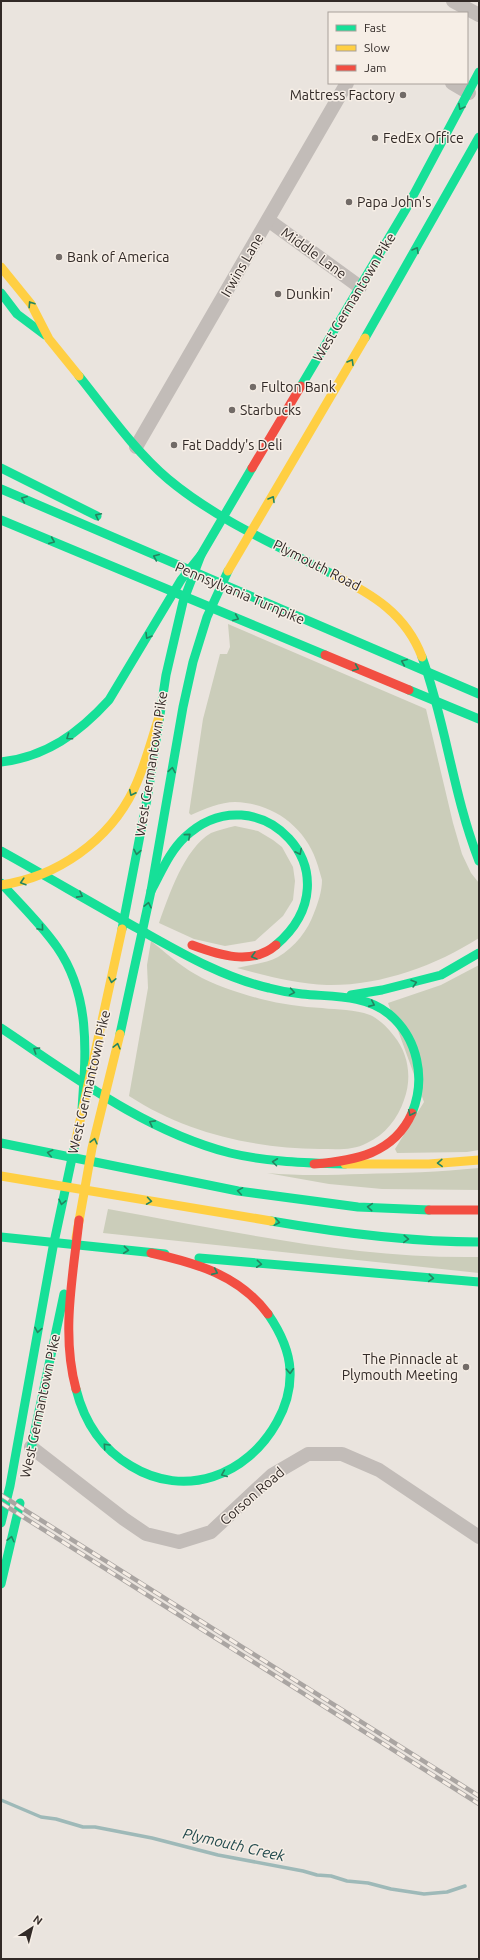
<svg xmlns="http://www.w3.org/2000/svg" width="480" height="1960" viewBox="0 0 480 1960" font-family="Ubuntu,sans-serif">
  <style>
    .green { fill: #cbcdba }
    .lines { fill: none; stroke-linecap: round; stroke-linejoin: round }
    .stream { stroke: #9eb9b8; stroke-width: 3.5 }
    .street { stroke: #c2bcb8; stroke-width: 14 }
    .fast { stroke: #16e098; stroke-width: 9 }
    .slow { stroke: #ffcf43; stroke-width: 9 }
    .jam { stroke: #f24e42; stroke-width: 9 }
    .rail-casing { stroke: #aaa5a2; stroke-width: 4.5 }
    .rail { stroke: #f6eee6; stroke-width: 3; stroke-dasharray: 9; stroke-linecap: butt }
    .oneway { stroke: #248560 }
    .poi-dot { fill: #726b67; stroke: #f6eee6; stroke-width: 1.5 }
    .labels { text-anchor: middle; stroke-width: 3; stroke-linejoin: round; paint-order: stroke }
    .poi-label { font-size: 14px; fill: #322a27; stroke: #f6eee6; text-anchor: start }
    .street-label { font-size: 14px; fill: #322a27; stroke: #f6eee6 }
    .water-label { font-size: 15px; font-style: italic; fill: #234b4e; stroke: #f6eee6 }
  </style>
  <rect width="100%" height="100%" fill="#eae4de"/>
  <g class="green">
    <path d="M228,624L426,709L453,823L462,854L471,873L479,883V938C435,966 380,986 327,985C297,984 266,976 237,968C250,965 267,963 278,957C295,947 308,930 314,913C318,903 322,891 322,880C321,876 319,870 318,866C307,828 274,803 235,802C221,802 204,809 191,815L189,813L203,719L220,654H227L230,647Z"/>
    <path d="M235,826L258,831L273,840L282,847L293,867L295,881L293,900L283,916L255,941L225,946L194,939L159,923C169,895 184,849 211,833C218,830 227,828 235,826Z"/>
    <path d="M151,941C165,952 179,965 195,974C215,986 239,993 261,999C281,1004 302,1007 322,1008C338,1010 354,1009 370,1015C379,1019 388,1028 394,1036C409,1054 412,1079 404,1100C398,1118 385,1135 367,1143C353,1151 335,1149 320,1149C252,1148 186,1133 129,1096L148,988L147,965Z"/>
    <polygon points="479,965 479,1150 467,1152 397,1153 395,1149 424,1102 388,1003 441,985"/>
    <path d="M479,1168V1190L382,1189L329,1184L267,1173C299,1176 331,1175 362,1174C402,1173 440,1172 479,1168Z"/>
    <path d="M108,1209C231,1231 353,1259 479,1257V1273L103,1233Z"/>
  </g>
  <g class="lines">
    <polyline class="stream" points="1,1800 41,1817 56,1819 83,1827 95,1827 152,1838 218,1855 303,1871 317,1875 331,1876 347,1881 368,1883 391,1889 424,1894 447,1892 465,1886"/>
    <g class="street">
      <polyline points="453,1 479,15"/>
      <polyline points="452,83 469,93"/>
      <polyline points="268,220 360,287"/>
      <polyline points="136,447 347,83"/>
      <polyline points="31,1447 124,1519 146,1534 179,1542 211,1532 272,1475 308,1454 342,1454 379,1470 479,1537"/>
    </g>
    <g class="fast">
      <polyline points="1,293 17,314 45,335"/>
      <polyline points="365,338 479,137"/>
      <path d="M79,376C107,411 134,450 168,479C217,520 278,546 334,575"/>
      <polyline points="301,386 406,209 479,72"/>
      <polyline points="1,468 97,516"/>
      <polyline points="1,489 479,694"/>
      <polyline points="1,520 325,655"/>
      <path d="M422,657C446,723 453,795 479,861"/>
      <polyline points="409,690 479,719"/>
      <path d="M1,762C46,757 79,733 109,700L181,580L201,555"/>
      <path d="M1,851C46,876 90,902 135,927C178,951 221,977 269,988C280,991 291,993 302,994C331,997 365,994 389,1014C418,1038 426,1079 412,1113"/>
      <path d="M1,883C20,904 41,924 57,947C91,996 86,1053 82,1109"/>
      <path d="M151,891C161,873 169,852 185,837C257,769 360,873 276,945"/>
      <polyline points="122,929 148,794 166,675 183,602 201,555 252,468"/>
      <polyline points="351,995 382,990 441,975 479,953"/>
      <path d="M1,1028C73,1076 145,1131 230,1153C267,1162 306,1163 345,1164"/>
      <polyline points="120,1034 151,891 183,707 193,662 207,617 228,571"/>
      <polyline points="1,1143 238,1191 358,1207 429,1210"/>
      <path d="M271,1221C340,1233 409,1242 479,1242"/>
      <polyline points="1,1237 165,1254"/>
      <polyline points="199,1258 479,1282"/>
      <path d="M76,1389C84,1421 102,1449 131,1466C185,1499 247,1476 277,1422C286,1406 291,1388 290,1370C289,1350 279,1330 268,1314"/>
      <polyline points="31,1449 64,1294"/>
      <polyline points="1,1523 10,1486 53,1247 75,1144"/>
      <polyline points="1,1584 20,1503"/>
    </g>
    <g class="slow">
      <polyline points="1,267 31,304 49,339 79,376"/>
      <polyline points="228,571 365,338"/>
      <path d="M334,575C372,594 406,614 422,657"/>
      <path d="M1,885C57,877 109,841 134,789C145,766 151,741 159,717"/>
      <polyline points="75,1144 122,929"/>
      <polyline points="345,1164 429,1164 479,1160"/>
      <polyline points="1,1176 271,1221"/>
      <polyline points="76,1238 92,1148 120,1034"/>
    </g>
    <g class="jam">
      <polyline points="252,468 301,386"/>
      <polyline points="325,655 409,690"/>
      <path d="M192,945C219,955 252,966 276,945"/>
      <path d="M314,1164C354,1161 394,1154 412,1113"/>
      <polyline points="429,1210 479,1210"/>
      <path d="M151,1253C196,1263 239,1275 268,1314"/>
      <path d="M76,1389C61,1334 73,1276 79,1220"/>
    </g>
    <g class="rail-casing">
      <g id="rail">
        <polyline points="1,1495 479,1796"/>
        <polyline points="1,1503 479,1804"/>
      </g>
    </g>
    <use href="#rail" class="rail"/>
  </g>
  <defs><path id="oneway-chevron" d="M-2-3.5L2.5 0L-2 3.5" fill="none" stroke-width="1.6" stroke-linecap="round" stroke-linejoin="round"/></defs>
  <g class="oneway">
    <use href="#oneway-chevron" transform="translate(461 107) rotate(118)"/>
    <use href="#oneway-chevron" transform="translate(416 250) rotate(-60)"/>
    <use href="#oneway-chevron" transform="translate(31 304) rotate(-123)"/>
    <use href="#oneway-chevron" transform="translate(351 362) rotate(-60)"/>
    <use href="#oneway-chevron" transform="translate(24 499) rotate(-157)"/>
    <use href="#oneway-chevron" transform="translate(272 499) rotate(-60)"/>
    <use href="#oneway-chevron" transform="translate(98 516) rotate(-153)"/>
    <use href="#oneway-chevron" transform="translate(52 541) rotate(23)"/>
    <use href="#oneway-chevron" transform="translate(156 557) rotate(-157)"/>
    <use href="#oneway-chevron" transform="translate(236 618) rotate(23)"/>
    <use href="#oneway-chevron" transform="translate(148 636) rotate(121)"/>
    <use href="#oneway-chevron" transform="translate(404 662) rotate(-157)"/>
    <use href="#oneway-chevron" transform="translate(356 668) rotate(23)"/>
    <use href="#oneway-chevron" transform="translate(69 737) rotate(145)"/>
    <use href="#oneway-chevron" transform="translate(172 770) rotate(-81)"/>
    <use href="#oneway-chevron" transform="translate(132 793) rotate(116)"/>
    <use href="#oneway-chevron" transform="translate(188 836) rotate(-40)"/>
    <use href="#oneway-chevron" transform="translate(137 852) rotate(100)"/>
    <use href="#oneway-chevron" transform="translate(299 852) rotate(63)"/>
    <use href="#oneway-chevron" transform="translate(23 882) rotate(163)"/>
    <use href="#oneway-chevron" transform="translate(80 895) rotate(29)"/>
    <use href="#oneway-chevron" transform="translate(148 905) rotate(-78)"/>
    <use href="#oneway-chevron" transform="translate(41 928) rotate(49)"/>
    <use href="#oneway-chevron" transform="translate(254 956) rotate(165)"/>
    <use href="#oneway-chevron" transform="translate(112 980) rotate(102)"/>
    <use href="#oneway-chevron" transform="translate(414 983) rotate(-16)"/>
    <use href="#oneway-chevron" transform="translate(292 992) rotate(10)"/>
    <use href="#oneway-chevron" transform="translate(372 1004) rotate(24)"/>
    <use href="#oneway-chevron" transform="translate(117 1046) rotate(-76)"/>
    <use href="#oneway-chevron" transform="translate(36 1050) rotate(-147)"/>
    <use href="#oneway-chevron" transform="translate(411 1113) rotate(115)"/>
    <use href="#oneway-chevron" transform="translate(152 1123) rotate(-152)"/>
    <use href="#oneway-chevron" transform="translate(94 1141) rotate(-76)"/>
    <use href="#oneway-chevron" transform="translate(50 1153) rotate(-168)"/>
    <use href="#oneway-chevron" transform="translate(275 1162) rotate(-173)"/>
    <use href="#oneway-chevron" transform="translate(440 1163) rotate(178)"/>
    <use href="#oneway-chevron" transform="translate(240 1191) rotate(-171)"/>
    <use href="#oneway-chevron" transform="translate(149 1201) rotate(8)"/>
    <use href="#oneway-chevron" transform="translate(62 1202) rotate(102)"/>
    <use href="#oneway-chevron" transform="translate(370 1207) rotate(-175)"/>
    <use href="#oneway-chevron" transform="translate(277 1222) rotate(10)"/>
    <use href="#oneway-chevron" transform="translate(406 1239) rotate(4)"/>
    <use href="#oneway-chevron" transform="translate(126 1250) rotate(6)"/>
    <use href="#oneway-chevron" transform="translate(259 1264) rotate(6)"/>
    <use href="#oneway-chevron" transform="translate(215 1272) rotate(24)"/>
    <use href="#oneway-chevron" transform="translate(431 1278) rotate(5)"/>
    <use href="#oneway-chevron" transform="translate(38 1330) rotate(100)"/>
    <use href="#oneway-chevron" transform="translate(290 1371) rotate(87)"/>
    <use href="#oneway-chevron" transform="translate(106 1446) rotate(-133)"/>
    <use href="#oneway-chevron" transform="translate(224 1474) rotate(157)"/>
    <use href="#oneway-chevron" transform="translate(11 1539) rotate(-77)"/>
  </g>
  <g class="poi-dot">
    <circle cx="403" cy="95" r="4"/>
    <circle cx="375" cy="138" r="4"/>
    <circle cx="349" cy="202" r="4"/>
    <circle cx="59" cy="257" r="4"/>
    <circle cx="278" cy="294" r="4"/>
    <circle cx="253" cy="387" r="4"/>
    <circle cx="232" cy="410" r="4"/>
    <circle cx="174" cy="445" r="4"/>
    <circle cx="466" cy="1367" r="4"/>
  </g>
  <g class="labels">
    <g class="poi-label">
      <text x="395" y="100" text-anchor="end">Mattress Factory</text>
      <text x="383" y="143">FedEx Office</text>
      <text x="357" y="207">Papa John's</text>
      <text x="67" y="262">Bank of America</text>
      <text x="286" y="299">Dunkin'</text>
      <text x="261" y="392">Fulton Bank</text>
      <text x="240" y="415">Starbucks</text>
      <text x="182" y="450">Fat Daddy's Deli</text>
      <text x="458" y="1364" text-anchor="end">The Pinnacle at<tspan x="458" dy="16">Plymouth Meeting</tspan></text>
    </g>
    <g class="street-label">
      <text transform="translate(314 253) rotate(36)" y="5">Middle Lane</text>
      <text transform="translate(242 265) rotate(-60)" y="5">Irwins Lane</text>
      <text transform="translate(354 297) rotate(-59)" y="5">West Germantown Pike</text>
      <text transform="translate(317 565) rotate(27)" y="5">Plymouth Road</text>
      <text transform="translate(240 593) rotate(23)" y="5">Pennsylvania Turnpike</text>
      <text transform="translate(151 764) rotate(-81)" y="5">West Germantown Pike</text>
      <text transform="translate(89 1082) rotate(-77)" y="5">West Germantown Pike</text>
      <text transform="translate(40 1406) rotate(-78)" y="5">West Germantown Pike</text>
      <text transform="translate(252 1496) rotate(-41)" y="5">Corson Road</text>
    </g>
    <g class="water-label">
      <text transform="translate(234 1845) rotate(13)" y="5">Plymouth Creek</text>
    </g>
  </g>
  <rect width="480" height="1960" fill="none" stroke="#322a27" stroke-width="4"/>
  <rect x="328" y="12" width="140" height="72" fill="#f6eee6" stroke="#a8a09a"/>
  <rect x="336" y="25" width="20" height="6" fill="#16e098" stroke="#a8a09a"/>
  <text x="364" y="32" font-size="12" fill="#322a27">Fast</text>
  <rect x="336" y="45" width="20" height="6" fill="#ffcf43" stroke="#a8a09a"/>
  <text x="364" y="52" font-size="12" fill="#322a27">Slow</text>
  <rect x="336" y="65" width="20" height="6" fill="#f24e42" stroke="#a8a09a"/>
  <text x="364" y="72" font-size="12" fill="#322a27">Jam</text>
  <g transform="translate(32 1928) rotate(36)" stroke="#f6eee6" stroke-width="3" paint-order="stroke">
  <path d="M0-3L7 15L0 10L-7 15Z" fill="#322a27"/>
  <text y="-6" font-size="11" font-weight="bold" text-anchor="middle" fill="#322a27">N</text>
  </g>
</svg>
